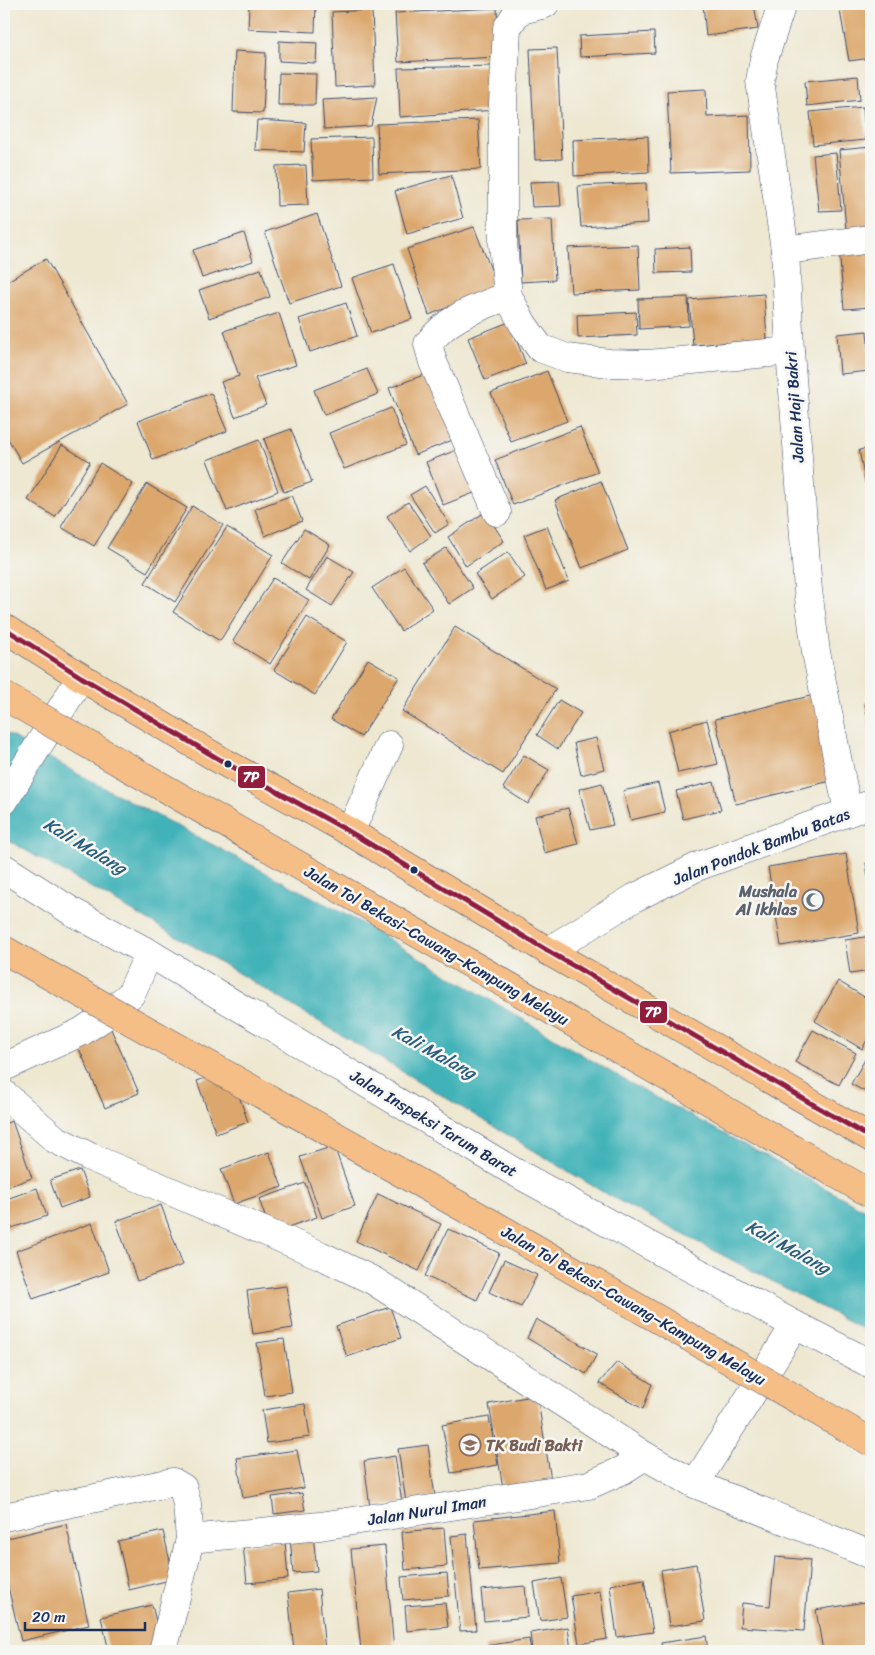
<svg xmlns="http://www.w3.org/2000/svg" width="875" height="1655" viewBox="0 0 875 1655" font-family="Sriracha,sans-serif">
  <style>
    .water { fill: #41b2b8; stroke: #2e708b }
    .building { fill: #dca76d }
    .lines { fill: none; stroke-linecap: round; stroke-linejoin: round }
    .minor-casing { stroke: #3b4b6f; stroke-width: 29 }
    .major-casing { stroke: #3b4b6f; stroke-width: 29 }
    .minor { stroke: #fff; stroke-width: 28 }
    .major { stroke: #f6be87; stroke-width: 28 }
    .highway-bridge-casing { stroke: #3b4b6f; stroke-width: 29; stroke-linecap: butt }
    .highway-bridge { stroke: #f6be87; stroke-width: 28 }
    .bus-1-casing { stroke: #f6f6f2; stroke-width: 9 }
    .bus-1 { stroke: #901d3c; stroke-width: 5 }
    .bus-dot { fill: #1b2f5e; stroke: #f6f6f2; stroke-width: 2 }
    .labels { text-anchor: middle; stroke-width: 5; stroke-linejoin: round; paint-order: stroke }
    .street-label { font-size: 16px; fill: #1b2f5e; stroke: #f6f6f2 }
    .worship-label { font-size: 16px; font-weight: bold; fill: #5b616d; stroke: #f6f6f2; text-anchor: end }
    .education-label { font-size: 16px; font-weight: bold; fill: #785e54; stroke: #f6f6f2; text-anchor: start }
    .water-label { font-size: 18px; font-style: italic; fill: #285d7e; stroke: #f6f6f2 }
    .line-badge { stroke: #f6f6f2; stroke-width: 2 }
    .badge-label { font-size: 14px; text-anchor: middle; font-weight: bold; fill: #fff }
  </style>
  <rect width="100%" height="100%" fill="#f6f6f2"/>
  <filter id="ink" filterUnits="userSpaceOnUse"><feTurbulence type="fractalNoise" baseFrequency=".02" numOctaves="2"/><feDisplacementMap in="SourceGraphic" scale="10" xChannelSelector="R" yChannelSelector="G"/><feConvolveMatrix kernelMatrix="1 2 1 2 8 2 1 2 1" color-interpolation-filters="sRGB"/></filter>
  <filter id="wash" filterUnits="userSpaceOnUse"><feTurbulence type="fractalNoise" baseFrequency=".0096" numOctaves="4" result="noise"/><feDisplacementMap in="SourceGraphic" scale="20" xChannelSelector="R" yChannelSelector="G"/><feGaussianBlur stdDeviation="1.12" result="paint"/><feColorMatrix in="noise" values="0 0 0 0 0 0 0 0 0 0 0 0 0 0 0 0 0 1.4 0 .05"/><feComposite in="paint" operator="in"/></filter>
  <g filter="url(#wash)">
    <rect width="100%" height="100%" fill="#eee8d1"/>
    <polygon class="water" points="4,732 78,774 356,920 628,1082 871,1213 871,1333 606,1194 188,943 4,838"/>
    <g id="blocks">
      <g class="building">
        <polygon points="249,4 316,4 315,32 248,29"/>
        <polygon points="703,4 754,4 758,29 706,36"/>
        <polygon points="845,4 871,4 871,58 849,61 839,5"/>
        <polygon points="497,8 499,57 398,62 395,13"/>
        <polygon points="372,10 375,85 335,87 332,12"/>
        <polygon points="654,32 655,53 580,57 579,36"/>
        <polygon points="279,41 317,43 316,63 279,61"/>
        <polygon points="557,48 562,159 535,160 530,49"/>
        <polygon points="235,51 266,53 263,113 233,112"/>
        <polygon points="494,66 495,110 400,117 398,68"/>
        <polygon points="279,73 316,74 315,105 278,105"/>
        <polygon points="858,76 860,100 807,106 805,81"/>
        <polygon points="706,89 707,117 749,115 750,170 671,173 667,91"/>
        <polygon points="377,97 371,126 324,129 322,100"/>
        <polygon points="863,107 866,140 813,145 810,112"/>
        <polygon points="257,120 306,123 304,152 255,150"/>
        <polygon points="478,120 481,169 379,174 377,124"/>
        <polygon points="648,136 649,172 574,176 573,140"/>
        <polygon points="372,137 373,177 313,180 311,139"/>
        <polygon points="871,147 871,226 846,229 839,150"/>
        <polygon points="836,153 841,210 819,211 813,155"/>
        <polygon points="306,165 308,205 277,206 276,166"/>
        <polygon points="451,175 463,218 407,234 395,191"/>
        <polygon points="559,181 561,206 532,207 530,182"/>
        <polygon points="646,183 648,223 581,227 578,186"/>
        <polygon points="317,214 341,286 289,303 265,232"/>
        <polygon points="552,219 555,280 521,282 518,220"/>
        <polygon points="474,227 498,287 429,315 407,249"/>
        <polygon points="244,233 253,261 202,278 193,250"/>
        <polygon points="638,245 640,290 571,293 568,248"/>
        <polygon points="871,245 871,307 844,309 839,248"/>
        <polygon points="690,247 691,272 656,273 655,249"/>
        <polygon points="46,259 128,404 22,463 4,432 4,283"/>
        <polygon points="394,264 412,319 371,333 352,278"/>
        <polygon points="261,269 270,297 209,318 199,290"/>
        <polygon points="764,294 767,340 693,345 689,300"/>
        <polygon points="688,297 689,326 639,329 638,299"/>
        <polygon points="346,303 357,336 310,352 299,319"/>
        <polygon points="636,312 637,335 578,338 577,315"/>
        <polygon points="279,313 296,365 255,378 266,405 235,417 221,382 239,376 224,331"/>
        <polygon points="509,322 526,364 485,380 468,338"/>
        <polygon points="867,331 870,371 840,374 837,334"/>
        <polygon points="367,369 378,394 324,415 314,390"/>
        <polygon points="434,371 460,437 415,455 389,388"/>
        <polygon points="547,371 567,421 511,442 491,393"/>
        <polygon points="211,393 227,431 153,460 138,421"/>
        <polygon points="391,408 406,445 344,469 329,433"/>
        <polygon points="580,427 598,472 513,505 495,460"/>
        <polygon points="291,429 312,482 284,492 264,439"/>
        <polygon points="259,440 278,491 227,511 207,460"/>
        <polygon points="62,445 90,462 55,517 28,500"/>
        <polygon points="467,446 484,489 443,505 426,462"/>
        <polygon points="871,448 871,507 870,507 859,450"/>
        <polygon points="100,463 133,484 94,546 61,527"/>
        <polygon points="601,481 628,550 582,568 555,500"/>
        <polygon points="147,484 187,508 147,572 107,548"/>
        <polygon points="425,486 449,524 435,533 410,495"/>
        <polygon points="292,495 302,521 265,536 255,509"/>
        <polygon points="408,502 431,536 410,551 387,516"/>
        <polygon points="192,506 223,525 175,602 145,583"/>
        <polygon points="485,512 504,541 466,566 448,537"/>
        <polygon points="547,526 569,581 546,590 524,535"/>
        <polygon points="227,527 273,555 220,641 173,612"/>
        <polygon points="304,529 330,545 309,580 282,563"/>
        <polygon points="446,548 473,588 449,604 422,563"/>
        <polygon points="508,552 525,577 492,599 475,574"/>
        <polygon points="327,556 354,572 332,606 306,590"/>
        <polygon points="404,567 433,609 401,631 372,588"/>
        <polygon points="273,578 309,600 270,664 233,641"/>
        <polygon points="307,617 347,642 315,695 274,670"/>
        <polygon points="455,627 556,689 503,774 402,711"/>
        <polygon points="368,659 399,677 361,737 331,719"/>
        <polygon points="814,695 835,780 736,804 715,719"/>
        <polygon points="559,700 581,713 558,749 537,735"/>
        <polygon points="871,702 871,730 870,730 865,703"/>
        <polygon points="707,720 718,764 678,773 668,731"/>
        <polygon points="596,738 604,769 581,775 574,743"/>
        <polygon points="524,755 549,770 528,804 503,788"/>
        <polygon points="714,782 721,810 683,819 676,791"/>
        <polygon points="602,783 613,825 590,830 579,789"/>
        <polygon points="658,783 665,812 631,820 623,791"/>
        <polygon points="568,808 578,844 544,853 535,816"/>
        <polygon points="846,854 859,933 781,946 768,867"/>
        <polygon points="871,862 871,889 870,889 866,863"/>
        <polygon points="871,936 871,971 850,974 845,940"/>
        <polygon points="838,981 871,1001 871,1033 862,1049 815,1021"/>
        <polygon points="111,1029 139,1093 105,1108 77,1044"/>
        <polygon points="813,1030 856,1053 839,1085 795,1062"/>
        <polygon points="867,1056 871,1058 871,1095 851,1084"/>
        <polygon points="230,1070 248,1122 216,1134 197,1081"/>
        <polygon points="12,1121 32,1178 4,1188 4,1124"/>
        <polygon points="334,1146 355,1206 322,1218 300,1157"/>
        <polygon points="269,1152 282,1187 234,1204 221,1169"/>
        <polygon points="80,1170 90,1197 60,1208 50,1180"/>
        <polygon points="305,1183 317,1217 271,1233 259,1199"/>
        <polygon points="37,1188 47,1216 6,1230 4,1224 4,1200"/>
        <polygon points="378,1194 441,1224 419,1271 356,1241"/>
        <polygon points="161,1205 183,1265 137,1281 116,1221"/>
        <polygon points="92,1223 109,1272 33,1299 16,1251"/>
        <polygon points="448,1229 499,1253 477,1300 425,1276"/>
        <polygon points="504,1260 537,1275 521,1307 489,1292"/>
        <polygon points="286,1286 293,1328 253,1334 247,1291"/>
        <polygon points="390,1307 401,1338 347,1357 336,1326"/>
        <polygon points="536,1319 597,1354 586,1374 527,1338"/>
        <polygon points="284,1339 292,1392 265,1396 257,1343"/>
        <polygon points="617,1362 652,1384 643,1409 599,1383"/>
        <polygon points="537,1395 552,1486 504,1494 489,1404"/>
        <polygon points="305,1404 310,1437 267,1443 262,1410"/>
        <polygon points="489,1417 498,1465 451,1473 442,1425"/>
        <polygon points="428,1445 435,1497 406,1502 398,1449"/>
        <polygon points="297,1450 304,1488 243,1498 237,1458"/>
        <polygon points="395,1456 402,1503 370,1508 364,1461"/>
        <polygon points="302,1493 305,1510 274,1514 272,1497"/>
        <polygon points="555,1511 560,1563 479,1570 474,1520"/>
        <polygon points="66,1524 89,1625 21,1641 4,1570 4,1539"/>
        <polygon points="444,1528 447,1566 405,1570 402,1532"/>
        <polygon points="163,1531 174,1579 129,1590 118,1541"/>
        <polygon points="467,1534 476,1630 460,1631 451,1536"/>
        <polygon points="313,1535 317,1571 293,1573 290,1537"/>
        <polygon points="285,1541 288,1579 247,1583 243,1545"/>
        <polygon points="385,1546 394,1651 361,1651 351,1549"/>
        <polygon points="775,1557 810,1560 804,1631 740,1627 742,1603 770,1606"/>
        <polygon points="696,1564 705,1621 669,1626 661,1570"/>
        <polygon points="447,1573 449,1596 403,1600 401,1577"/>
        <polygon points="561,1578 567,1617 540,1621 534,1583"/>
        <polygon points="644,1579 653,1632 617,1637 610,1585"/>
        <polygon points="525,1586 528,1617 484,1621 481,1590"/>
        <polygon points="319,1589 325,1651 294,1651 288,1593"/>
        <polygon points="600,1591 607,1639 579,1644 571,1596"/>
        <polygon points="871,1601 871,1651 823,1651 816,1610"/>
        <polygon points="445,1603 448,1627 407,1631 405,1606"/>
        <polygon points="152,1605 162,1646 140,1651 109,1651 101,1617"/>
        <polygon points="568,1627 571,1651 532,1651 530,1633"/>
        <polygon points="706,1636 708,1651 662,1651 661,1643"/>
        <polygon points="529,1639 531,1651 486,1651 485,1646"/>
      </g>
    </g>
  </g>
  <g filter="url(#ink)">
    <use href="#blocks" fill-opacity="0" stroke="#3b4b6f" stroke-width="1"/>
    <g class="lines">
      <g class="minor-casing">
        <g id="minor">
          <polyline points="545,4 518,11 507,28 503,103 503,244 508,296 523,324 540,348 567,358 609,363 648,364 790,351"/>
          <polyline points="782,4 764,59 760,81 785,250 790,351 808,590 816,652 848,812"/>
          <polyline points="785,250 871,239"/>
          <path d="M497,512L433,362L428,344C449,316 477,308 508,296"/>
          <polyline points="4,801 81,677"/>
          <polyline points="350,832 389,745"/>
          <polyline points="4,868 71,911 149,953 511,1170 795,1325 871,1364"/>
          <polyline points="548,951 634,898 699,866 871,804"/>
          <polyline points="4,1067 81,1032 104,1017 131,994 149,953"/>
          <polyline points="4,1094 55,1139 90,1157 320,1255 374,1281 645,1456"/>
          <polyline points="695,1484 795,1325"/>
          <polyline points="4,1517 173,1482 183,1488 187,1504 190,1539 163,1651"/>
          <polyline points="190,1539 320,1526 589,1485 623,1470 645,1456 695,1484 871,1555"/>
        </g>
      </g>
      <g class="major-casing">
        <polyline id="major" points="4,628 81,677 222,761 350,832 548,951 871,1138"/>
      </g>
      <use href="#minor" class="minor"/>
      <use href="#major" class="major"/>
      <g class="highway-bridge-casing">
        <g id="highway-bridge">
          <polyline points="4,696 871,1194"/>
          <polyline points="4,950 498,1227 871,1442"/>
        </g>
      </g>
      <use href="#highway-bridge" class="highway-bridge"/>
      <g class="bus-1-casing">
        <polyline id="bus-1" points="4,628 81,677 222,761 350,832 548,951 871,1138"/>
      </g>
      <use href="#bus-1" class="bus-1"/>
    </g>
  </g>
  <defs>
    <g id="mosque-ring" transform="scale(1.125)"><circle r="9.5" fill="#f6f6f2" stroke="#6b7280" stroke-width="1.5"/><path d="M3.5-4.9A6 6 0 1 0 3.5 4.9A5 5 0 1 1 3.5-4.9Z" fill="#6b7280"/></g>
    <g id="school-ring" transform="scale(1.125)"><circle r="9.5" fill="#f6f6f2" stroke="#8d6e63" stroke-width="1.5"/><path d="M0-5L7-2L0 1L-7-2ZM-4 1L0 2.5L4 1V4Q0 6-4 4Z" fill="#8d6e63"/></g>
  </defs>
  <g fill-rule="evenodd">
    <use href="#mosque-ring" x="813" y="900"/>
    <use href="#school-ring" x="470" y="1445"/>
  </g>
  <g class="bus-dot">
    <circle cx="228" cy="764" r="4.5"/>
    <circle cx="414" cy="870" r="4.5"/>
  </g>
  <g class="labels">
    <g class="street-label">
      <text transform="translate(794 407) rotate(-94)" y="6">Jalan Haji Bakri</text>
      <text transform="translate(761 846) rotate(-21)" y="6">Jalan Pondok Bambu Batas</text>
      <text transform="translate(437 945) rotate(30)" y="6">Jalan Tol Bekasi–Cawang–Kampung Melayu</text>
      <text transform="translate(434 1123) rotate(31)" y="6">Jalan Inspeksi Tarum Barat</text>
      <text transform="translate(634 1305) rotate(30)" y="6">Jalan Tol Bekasi–Cawang–Kampung Melayu</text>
      <text transform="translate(427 1510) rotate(-9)" y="6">Jalan Nurul Iman</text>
    </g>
    <g class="worship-label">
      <text x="797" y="897">Mushala<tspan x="797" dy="18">Al Ikhlas</tspan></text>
    </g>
    <g class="education-label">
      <text x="486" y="1451">TK Budi Bakti</text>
    </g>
    <g class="water-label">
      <text transform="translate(85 846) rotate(31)" y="6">Kali Malang</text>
      <text transform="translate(434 1052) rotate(29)" y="6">Kali Malang</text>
      <text transform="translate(788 1247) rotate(29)" y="6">Kali Malang</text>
    </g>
  </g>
  <g class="line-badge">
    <rect x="237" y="765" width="29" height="24" rx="5" fill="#901d3c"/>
    <rect x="639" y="1000" width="29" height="24" rx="5" fill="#901d3c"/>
  </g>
  <g class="badge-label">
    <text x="251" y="782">7P</text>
    <text x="653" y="1017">7P</text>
  </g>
  <rect width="875" height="1655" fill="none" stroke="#f6f6f2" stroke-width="20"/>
  <path d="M25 1622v8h120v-8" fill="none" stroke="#1b2f5e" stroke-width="2.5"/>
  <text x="32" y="1622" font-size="15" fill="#1b2f5e" stroke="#f6f6f2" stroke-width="4" paint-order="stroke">20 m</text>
</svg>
